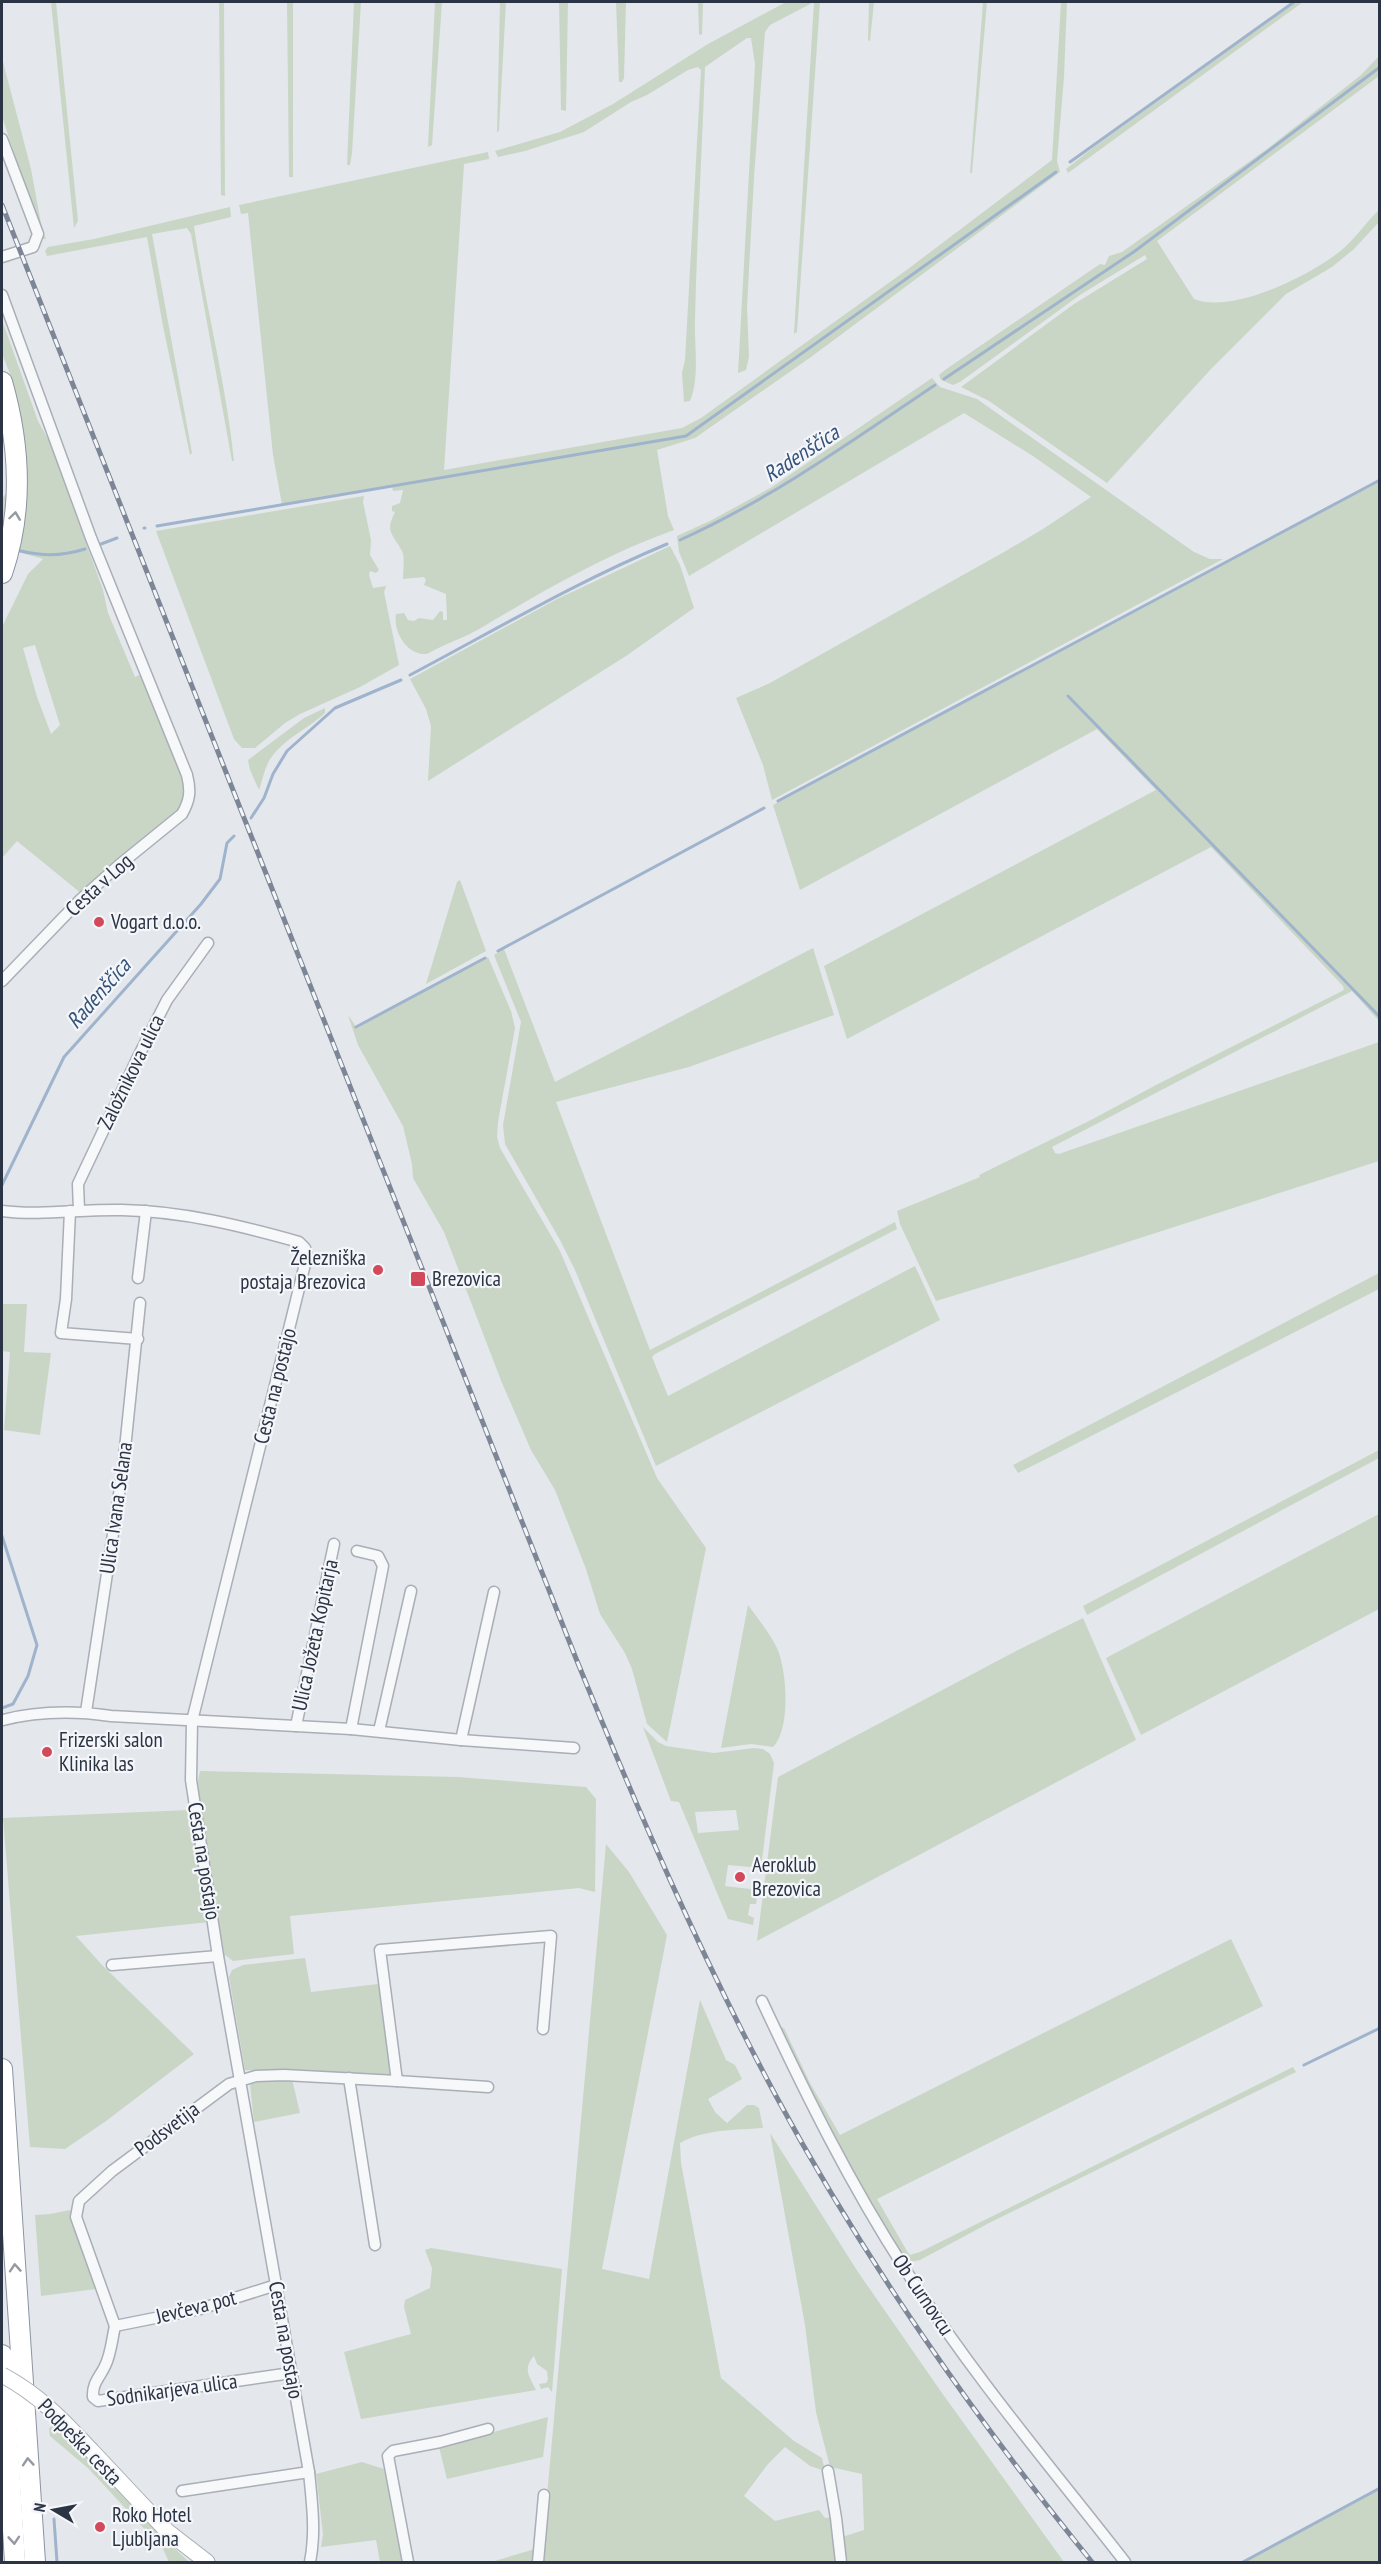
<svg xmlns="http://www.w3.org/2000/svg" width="1381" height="2564" viewBox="0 0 1381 2564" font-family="'PT Sans Narrow',sans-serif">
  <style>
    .green { fill: #c9d6c5; fill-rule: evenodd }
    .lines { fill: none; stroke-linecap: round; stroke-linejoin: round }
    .stream { stroke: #9fb4cc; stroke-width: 3 }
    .minor-casing { stroke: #a9aeb7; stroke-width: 13 }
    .secondary-casing { stroke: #a9aeb7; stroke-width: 17 }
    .motorway-casing { stroke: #8b94a3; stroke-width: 22 }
    .minor { stroke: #f7f8fa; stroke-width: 10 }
    .secondary { stroke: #fff; stroke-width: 15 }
    .motorway { stroke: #fff; stroke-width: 20 }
    .rail-casing { stroke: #7d8696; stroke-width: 5 }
    .rail { stroke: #f4f6f9; stroke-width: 3; stroke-dasharray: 9; stroke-linecap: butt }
    .secondary-bridge-casing { stroke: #a9aeb7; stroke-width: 17; stroke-linecap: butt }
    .secondary-bridge { stroke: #fff; stroke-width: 15 }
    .oneway { stroke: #959aa2 }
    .poi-dot { fill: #d1495b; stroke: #f4f6f9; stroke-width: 2 }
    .labels { text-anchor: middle; stroke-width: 4.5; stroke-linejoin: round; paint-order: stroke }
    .street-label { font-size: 21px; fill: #2b3445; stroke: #f4f6f9 }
    .poi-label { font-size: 21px; fill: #2b3445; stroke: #f4f6f9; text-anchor: start }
    .water-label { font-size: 22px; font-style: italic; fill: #34527a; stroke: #f4f6f9 }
  </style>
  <rect width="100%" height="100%" fill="#e4e7ec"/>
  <g class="green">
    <polygon points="51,2 56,2 78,221 74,228"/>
    <polygon points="219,2 224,2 225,196 221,195"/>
    <polygon points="287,2 293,2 293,177 289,177"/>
    <polygon points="354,2 361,2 352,153 350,165 347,165"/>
    <polygon points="435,2 442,2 432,145 428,147"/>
    <polygon points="500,2 506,2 499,130 497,133"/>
    <polygon points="559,2 568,2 566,111 561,110"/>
    <polygon points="616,2 626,2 624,78 622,82 619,82"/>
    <polygon points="698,2 703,2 702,34 699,35"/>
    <path d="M786,2H820L797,332L794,334L814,2L770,25L765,32L754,177L747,307L749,357L746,370L738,373L755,64L751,38H747L705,67C702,151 697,235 695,319C694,345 700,377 690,401L684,402L682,373L685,360L701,70L698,67L688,70L647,95L631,102L584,132L525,151L498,157L495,151L560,132L613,104L708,44Z"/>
    <polygon points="869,2 874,2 870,41 868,40"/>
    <polygon points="983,2 987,2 972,173 970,173"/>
    <path d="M1061,2H1067L1064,77L1057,161L1060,172L811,357L695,438L657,450L668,516L674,530C606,554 543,591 481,628C464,638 444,644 427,654C408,656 393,633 396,614L404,613L408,620L414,621L419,618L433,620L440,611L443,612V620H447L446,594L424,585L426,580L424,577L403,579C403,572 405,556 402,551C392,533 385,532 395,512L392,511V506L400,503L403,490L393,491L392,486L282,505L273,455L248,213L241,214L239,205L488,152L489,159L464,164L444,470L682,428L701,418L908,269L1052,160Z"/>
    <polygon points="1296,2 1303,2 1068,173 1066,169 1094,147"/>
    <path d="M1379,56V76L1157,241L1194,299C1233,315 1316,273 1345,247C1358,235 1367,221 1379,210V222L1354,249L1332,267L1286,294L1211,369L1107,483L989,401L961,387L1074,304L1147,259L1145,255L1080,295L960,382L953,385L941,380L939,375L945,370L1100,264L1105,265L1109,256L1122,252L1267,149L1361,75Z"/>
    <polygon points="2,58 31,169 42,229 46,239 42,239 2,116"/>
    <path d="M230,207L231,217L194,226C205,305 226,382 234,461H232L191,234L187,228L152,234L192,453L190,455L163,326L147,237L47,256L45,251L48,247L94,239Z"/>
    <path d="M2,320L38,421L50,443L103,590L108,613L135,677L141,674L182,777C186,792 185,802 176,815L82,894L17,841L2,858V627L28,574L43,559L18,552V408L11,376L2,354ZM35,645L60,725L51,734L37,697L23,648Z"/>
    <polygon points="932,378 940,387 977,399 1194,552 1210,559 1223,559 772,800 763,765 736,698 770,683 1004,552 1043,529 1091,497 1033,456 964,413 689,576 679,552 677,536 712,520 772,487"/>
    <polygon points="1379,482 1379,1021 1352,991 1052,1147 1055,1153 1059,1154 1379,1042 1379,1161 1081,1257 936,1301 900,1224 897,1211 980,1177 979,1175 1091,1120 1156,1085 1344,990 1343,986 1211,847 847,1039 824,966 1156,790 1097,729 800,890 773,805"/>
    <polygon points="10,490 2,542 2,498"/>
    <polygon points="364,496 363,502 371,540 370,555 379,570 376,573 370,571 369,575 373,588 386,586 384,592 399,665 360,687 300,714 285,723 255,748 242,748 234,739 156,531"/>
    <polygon points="670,546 680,565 694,608 626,656 428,781 431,726 426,709 410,679 557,599"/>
    <path d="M325,708V713C307,730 280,740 268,763C264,771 262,782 259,790L250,770L248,760L304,718Z"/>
    <polygon points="460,880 486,951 426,984 457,882"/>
    <polygon points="813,948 834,1015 689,1067 556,1102 650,1350 895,1222 897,1229 655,1354 652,1357 668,1396 915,1266 940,1320 656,1466 575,1270 560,1240 505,1144 503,1125 521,1022 494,955 504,949 555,1082"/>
    <polygon points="488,957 511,1011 515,1028 498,1122 497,1137 500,1148 560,1251 657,1478 706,1548 667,1742 647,1724 632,1669 625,1653 600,1614 586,1569 555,1490 531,1450 502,1383 444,1232 413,1178 412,1164 403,1126 358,1045 348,1015 357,1028"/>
    <polygon points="1379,1273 1379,1289 1052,1456 1018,1473 1013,1465"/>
    <polygon points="2,1304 27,1304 24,1352 51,1353 40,1435 4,1430 10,1352 2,1351"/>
    <polygon points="1379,1450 1379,1458 1087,1615 1083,1606"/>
    <polygon points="1379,1514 1379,1609 1141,1735 1106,1658"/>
    <path d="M748,1605C758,1619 770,1633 777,1648C787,1670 791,1729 773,1747L751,1744L721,1748Z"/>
    <polygon points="1083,1618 1136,1740 757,1941 778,1777 1018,1650"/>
    <path d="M643,1727L658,1742L666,1746L714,1753L754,1748L763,1749L770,1754L774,1763L761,1868L728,1865L725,1886L758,1890L756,1904H750L748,1915L754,1918L753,1925L728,1919L679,1802L671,1801ZM736,1810L739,1830L698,1833L695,1812Z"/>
    <polygon points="200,1771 458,1777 586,1787 596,1799 595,1892 579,1888 290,1916 294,1954 233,1961 224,1954 200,1807 198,1781"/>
    <polygon points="189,1810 209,1922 76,1936 102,1965 194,2054 106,2121 65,2149 30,2147 3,1818"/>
    <path d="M606,1844L629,1872L667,1935L602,2269L649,2279L700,2000L726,2060L735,2065L742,2079L708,2099L715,2112L727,2123L747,2105H754L759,2108L763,2128C735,2130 705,2129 680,2143L681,2163L721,2378L794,2441L822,2458L825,2471L810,2466L785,2447L768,2464L744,2496L775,2521L819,2510L825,2518L833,2517L837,2562H541Z"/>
    <polygon points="1231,1939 1263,2006 877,2199 907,2251 910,2255 920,2252 1293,2067 1296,2072 991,2222 920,2260 905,2263 835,2144 776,2025 784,2028 810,2083 840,2135"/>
    <polygon points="305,1958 311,1992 378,1984 393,2070 390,2077 245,2070 229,1977 232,1970 243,1965"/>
    <polygon points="272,2078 292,2079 300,2113 254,2122 250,2084"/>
    <polygon points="770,2133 858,2272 942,2393 1064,2562 844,2562 842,2537 864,2530 862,2474 830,2467 816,2412 805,2325"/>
    <polygon points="70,2210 96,2289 41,2296 35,2215 50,2214"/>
    <path d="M431,2248L562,2269L552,2392L548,2387L541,2389L539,2384L546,2383L548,2379L547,2371L537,2364L534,2356C522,2369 530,2377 536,2390L361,2419L344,2352L411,2334L404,2307L405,2300L430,2288L432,2268L425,2250Z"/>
    <polygon points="548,2417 543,2457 447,2479 439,2447"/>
    <polygon points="57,2424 104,2472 145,2520 189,2562 169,2562 163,2549 89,2469 50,2436 49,2428"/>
    <polygon points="362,2462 384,2469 402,2562 380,2562 376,2540 321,2547 323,2534 316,2474"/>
    <polygon points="1379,2489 1379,2562 1244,2562"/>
    <polygon points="535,2549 534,2562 491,2562"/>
  </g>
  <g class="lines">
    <g class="stream">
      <polyline points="1070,162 1294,2"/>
      <polyline points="944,379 1135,251 1380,67"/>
      <polyline points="157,526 686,436 1056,172"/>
      <polyline points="144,528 145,528"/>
      <path d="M680,540C771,499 852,441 935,385"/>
      <polyline points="101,544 117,538"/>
      <path d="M16,550C42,556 59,557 85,549"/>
      <path d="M410,675C495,630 578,581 667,544"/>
      <polyline points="1068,696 1380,1017"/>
      <polyline points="778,801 1380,480"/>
      <polyline points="251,818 264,798 273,774 287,751 335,708 401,680"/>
      <polyline points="498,951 764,808"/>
      <polyline points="356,1027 485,958"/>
      <polyline points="2,1185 64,1057 201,904 220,879 227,843 234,836"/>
      <polyline points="2,1536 37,1645 28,1676 13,1704 2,1708"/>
      <polyline points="1304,2065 1380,2028"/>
      <polyline points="54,2519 57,2562"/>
      <polyline points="1243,2562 1380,2488"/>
    </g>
    <g class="minor-casing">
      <g id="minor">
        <polyline points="2,139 38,234 33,247 2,257"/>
        <path d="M2,295L91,538L187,775C191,791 190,800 182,814L118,866L81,899L2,981"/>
        <polyline points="79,1210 78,1184 138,1057 167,1000 208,943"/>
        <path d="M2,1211C41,1216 82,1209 122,1210C182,1211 242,1226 299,1242L305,1248L307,1256L192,1721L191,1780L218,1956L309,2472C312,2503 316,2532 310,2562"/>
        <polyline points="70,1211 66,1299 61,1333 138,1339"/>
        <polyline points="138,1278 146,1211"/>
        <polyline points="86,1712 123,1468 140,1303"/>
        <path d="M3,1720C38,1711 76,1711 111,1716L351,1729L461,1740L574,1748"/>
        <polyline points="296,1726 334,1544"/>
        <polyline points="351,1729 383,1566 378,1556 357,1551"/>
        <polyline points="379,1731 411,1591"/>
        <polyline points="461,1740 494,1592"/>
        <polyline points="112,1965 218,1956"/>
        <path d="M762,2001C805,2093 850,2184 905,2269C970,2372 1050,2466 1125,2562"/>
        <polyline points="349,2078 375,2245"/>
        <polyline points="397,2081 488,2087"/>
        <polyline points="115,2326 76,2217 79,2201 112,2171 229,2084 256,2076 284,2075 397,2081 380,1950 551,1936 543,2029"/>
        <path d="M115,2326C112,2339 111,2354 105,2366C100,2377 92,2383 93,2397L98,2401L291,2373"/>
        <polyline points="115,2326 200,2309 276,2285"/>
        <polyline points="828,2471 836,2518 841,2562"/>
        <polyline points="182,2491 309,2472"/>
        <polyline points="408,2562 388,2456 393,2451 440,2442 488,2429"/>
        <polyline points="538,2562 544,2495"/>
      </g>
    </g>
    <g class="secondary-casing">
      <polyline id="secondary" points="91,2450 167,2531 207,2562"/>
    </g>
    <g class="motorway-casing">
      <g id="motorway">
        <path d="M2,382C20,445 24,509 2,573"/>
        <polyline points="2,2069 35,2562"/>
        <polyline points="2,2355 15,2562"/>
      </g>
    </g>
    <use href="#minor" class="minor"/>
    <use href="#secondary" class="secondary"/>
    <use href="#motorway" class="motorway"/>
    <g class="rail-casing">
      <path id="rail" d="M2,205L575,1656C636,1806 699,1953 776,2096C863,2258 976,2420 1092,2562"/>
    </g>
    <use href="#rail" class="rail"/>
    <g class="secondary-bridge-casing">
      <path id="secondary-bridge" d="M2,2375C38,2394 64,2421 91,2450"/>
    </g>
    <use href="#secondary-bridge" class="secondary-bridge"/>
  </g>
  <defs><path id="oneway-chevron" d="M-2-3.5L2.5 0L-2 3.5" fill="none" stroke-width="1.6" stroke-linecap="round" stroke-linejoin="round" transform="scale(1.5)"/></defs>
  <g class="oneway">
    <use href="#oneway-chevron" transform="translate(15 516) rotate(-82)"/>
    <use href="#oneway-chevron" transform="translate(15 2268) rotate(-94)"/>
    <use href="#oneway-chevron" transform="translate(28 2462) rotate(-94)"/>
    <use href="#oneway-chevron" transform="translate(14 2540) rotate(86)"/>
  </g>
  <g class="poi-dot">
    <circle cx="99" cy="922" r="6"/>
    <circle cx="378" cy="1270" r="6"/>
    <rect x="410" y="1271" width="16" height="16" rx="3"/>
    <circle cx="47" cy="1752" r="6"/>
    <circle cx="740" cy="1877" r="6"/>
    <circle cx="100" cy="2527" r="6"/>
  </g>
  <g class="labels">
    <g class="street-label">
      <text transform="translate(99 885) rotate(-42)" y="7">Cesta v Log</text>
      <text transform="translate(131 1072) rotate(-64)" y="7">Založnikova ulica</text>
      <text transform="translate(275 1386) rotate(-76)" y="7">Cesta na postajo</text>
      <text transform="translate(116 1508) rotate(-82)" y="7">Ulica Ivana Selana</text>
      <text transform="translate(315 1635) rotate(-78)" y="7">Ulica Jožeta Kopitarja</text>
      <text transform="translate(204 1861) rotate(81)" y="7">Cesta na postajo</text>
      <text transform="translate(167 2129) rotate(-37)" y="7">Podsvetija</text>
      <text transform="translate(923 2295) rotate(56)" y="7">Ob Curnovcu</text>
      <text transform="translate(196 2307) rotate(-14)" y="7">Jevčeva pot</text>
      <text transform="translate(286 2340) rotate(80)" y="7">Cesta na postajo</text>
      <text transform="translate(172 2390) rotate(-8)" y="7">Sodnikarjeva ulica</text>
      <text transform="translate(80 2442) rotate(46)" y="7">Podpeška cesta</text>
    </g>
    <g class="poi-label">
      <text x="111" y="929">Vogart d.o.o.</text>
      <text x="366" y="1265" text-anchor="end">Železniška<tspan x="366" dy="24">postaja Brezovica</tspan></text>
      <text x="432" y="1286">Brezovica</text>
      <text x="59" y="1747">Frizerski salon<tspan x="59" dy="24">Klinika las</tspan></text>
      <text x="752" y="1872">Aeroklub<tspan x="752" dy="24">Brezovica</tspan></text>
      <text x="112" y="2522">Roko Hotel<tspan x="112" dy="24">Ljubljana</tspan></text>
    </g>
    <g class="water-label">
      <text transform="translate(801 453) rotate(-33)" y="8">Radenščica</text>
      <text transform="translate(98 993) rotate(-49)" y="8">Radenščica</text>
    </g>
  </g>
  <rect width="1381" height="2564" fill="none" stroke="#2b3445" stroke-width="6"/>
  <g transform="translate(54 2510) rotate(280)" stroke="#f4f6f9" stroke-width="4.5" paint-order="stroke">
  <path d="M0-4.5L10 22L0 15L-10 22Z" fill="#2b3445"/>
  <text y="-9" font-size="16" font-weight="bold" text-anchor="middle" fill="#2b3445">N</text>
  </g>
</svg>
